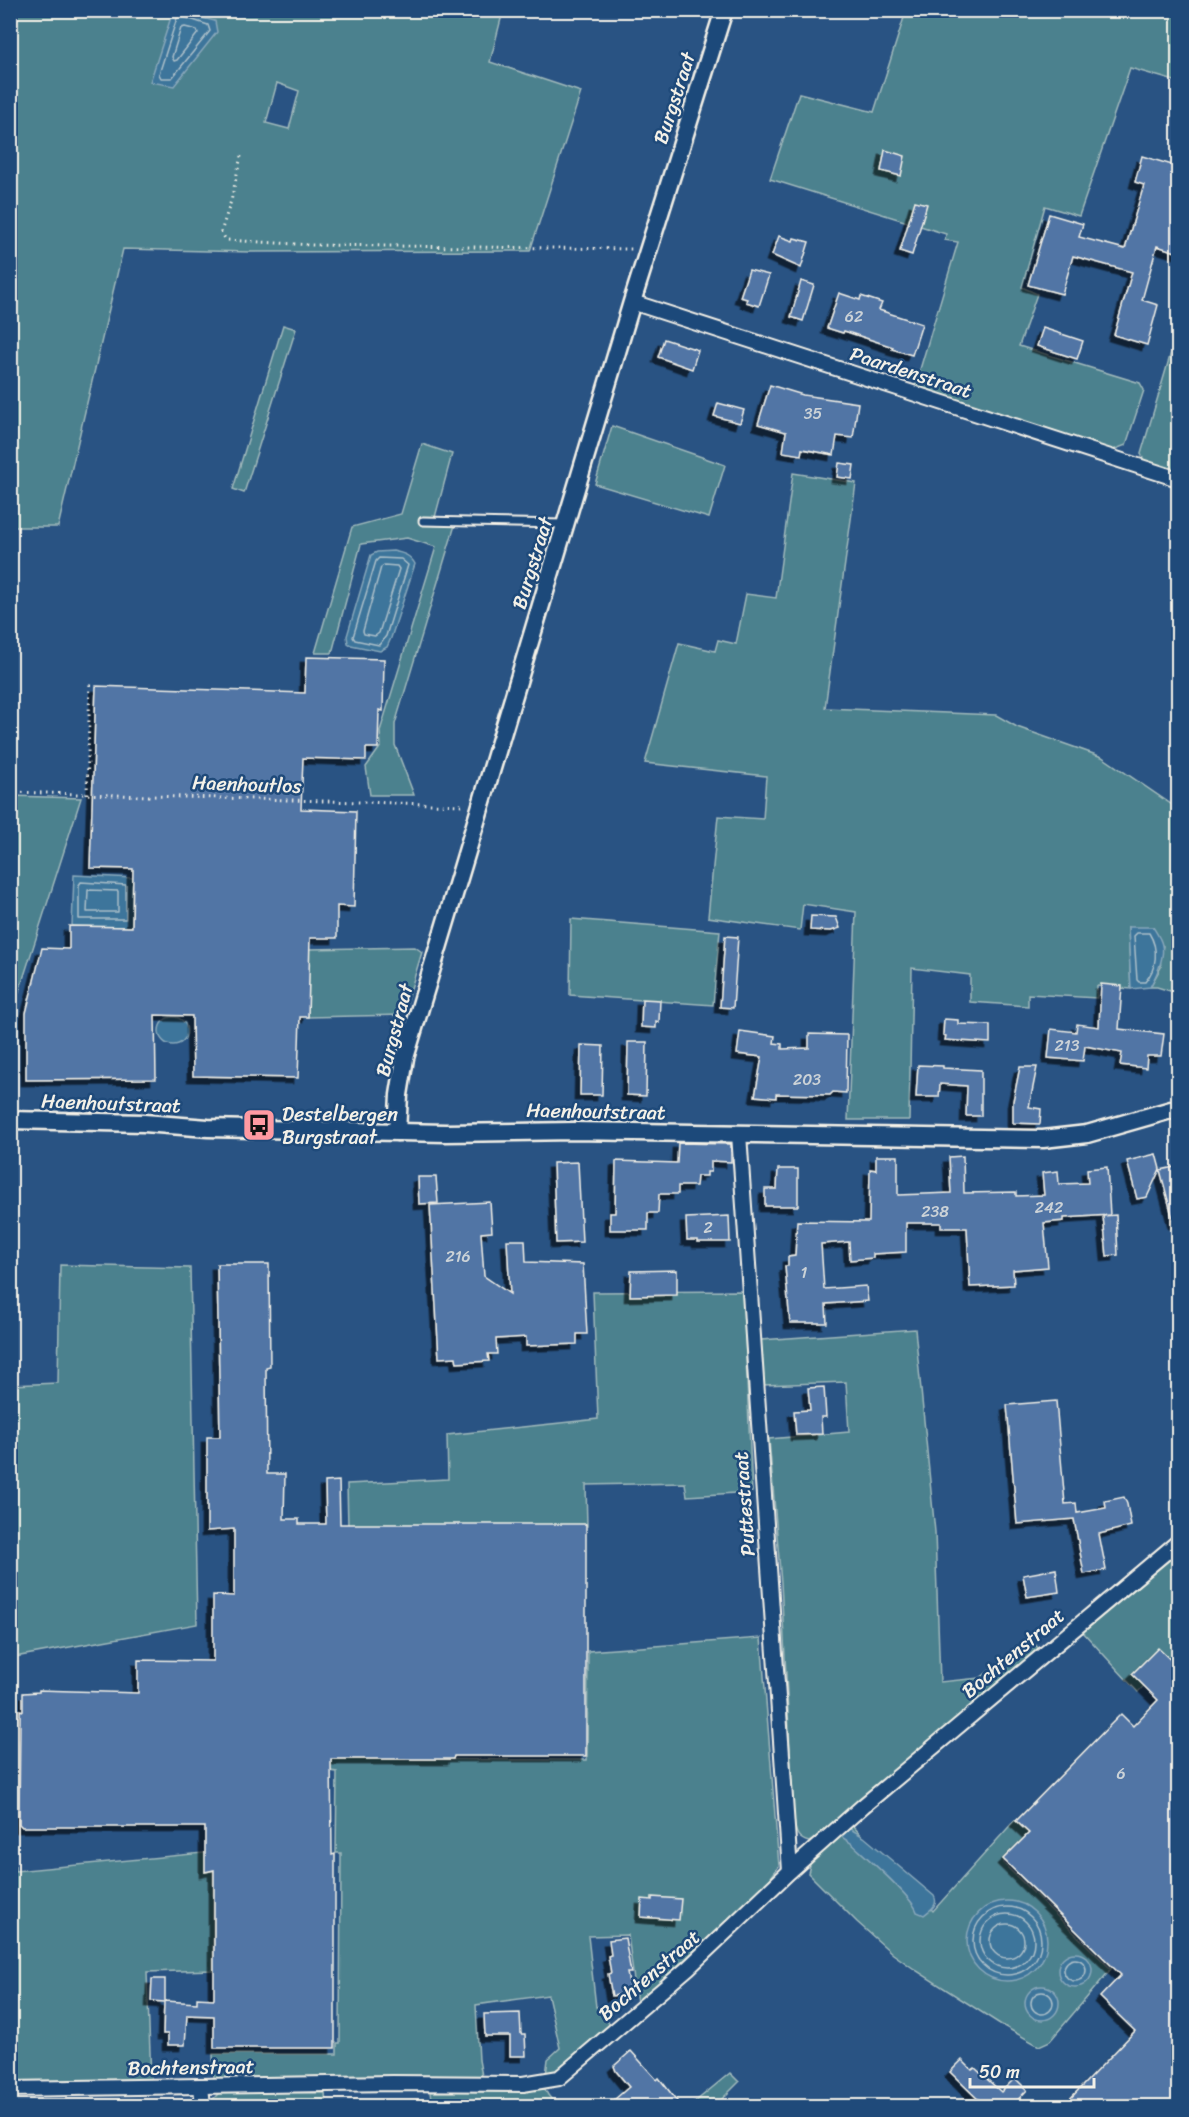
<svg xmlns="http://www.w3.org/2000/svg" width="1189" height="2117" viewBox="0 0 1189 2117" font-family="Sriracha,sans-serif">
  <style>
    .green { fill: #4c818e; stroke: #a0b9bb; stroke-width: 1.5; fill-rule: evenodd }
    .water { fill: #3e759b; stroke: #87a7ba; stroke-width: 1.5 }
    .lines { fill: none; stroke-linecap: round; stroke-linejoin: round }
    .shore { stroke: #abbfc9; stroke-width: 1.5 }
    .building { fill: #5175a5; stroke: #f4f1e8; stroke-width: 1.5; filter: url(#shadow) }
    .service-casing { stroke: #f4f1e8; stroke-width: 11 }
    .minor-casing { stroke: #f4f1e8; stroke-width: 18 }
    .tertiary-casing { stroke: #f4f1e8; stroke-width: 21 }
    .path { stroke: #f4f1e8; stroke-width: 3; stroke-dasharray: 1.5 4.5; stroke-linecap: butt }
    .service { stroke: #1f4a7a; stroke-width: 7 }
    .minor { stroke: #1f4a7a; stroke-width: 14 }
    .tertiary { stroke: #1f4a7a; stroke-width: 16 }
    .labels { text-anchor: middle; stroke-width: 5; stroke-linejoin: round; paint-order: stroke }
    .number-label { font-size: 16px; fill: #cbd2d7 }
    .street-label { font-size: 20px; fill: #f4f1e8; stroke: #1f4a7a }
    .poi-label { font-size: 20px; fill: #f4f1e8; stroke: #1f4a7a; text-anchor: start }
  </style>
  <defs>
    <filter id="shadow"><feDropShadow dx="-5.5" dy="5.5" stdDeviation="0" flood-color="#0009"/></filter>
  </defs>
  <rect width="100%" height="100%" fill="#295383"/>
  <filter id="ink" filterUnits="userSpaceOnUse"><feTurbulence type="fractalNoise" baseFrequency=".0167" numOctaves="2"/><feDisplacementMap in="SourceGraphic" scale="12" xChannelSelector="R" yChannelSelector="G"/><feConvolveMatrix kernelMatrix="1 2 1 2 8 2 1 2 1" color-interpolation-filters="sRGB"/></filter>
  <g filter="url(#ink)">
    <g class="green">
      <path d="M11,11H503L490,62L581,92L530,251L251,252L123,249L58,527H11ZM277,83L299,91L289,129L266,123Z"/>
      <polygon points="906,11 1178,11 1178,82 1130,68 1079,216 1045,206 1022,287 1037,294 1019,346 1140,383 1144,390 1126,445 1113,450 915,386 958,242 945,240 946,234 770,179 799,93 874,112"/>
      <polygon points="283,325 296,329 244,493 233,489"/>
      <polygon points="1178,329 1178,472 1144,460 1141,454"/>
      <polygon points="612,426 725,465 709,518 595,484"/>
      <polygon points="422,444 452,454 434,521 455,525 395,724 395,745 414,795 370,795 366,767 381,746 380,731 436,547 407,538 361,544 332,653 315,653 352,527 401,514"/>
      <polygon points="793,473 856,483 825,708 996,715 1017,727 1102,757 1178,809 1178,987 1170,991 1157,987 1150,987 1161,967 1160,959 1163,946 1128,927 1131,989 1097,986 1097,998 1028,994 1028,1006 970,1002 970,975 912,968 909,1120 848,1120 856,912 803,904 800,930 708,917 718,816 763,819 766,776 645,763 679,643 715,651 718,640 736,644 746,594 776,598"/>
      <polygon points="10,796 81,798 16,1001 10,1000"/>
      <polygon points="571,919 720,931 713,1005 570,995"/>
      <polygon points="415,947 422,952 403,1015 308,1017 309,949"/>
      <polygon points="60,1265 190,1268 197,1624 15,1657 11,1686 11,1385 58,1383"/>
      <polygon points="743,1291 752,1492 687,1496 685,1483 586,1485 587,1526 348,1526 347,1484 448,1479 447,1435 598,1419 593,1292"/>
      <path d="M915,1329L935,1532L940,1682L980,1678L1031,1639L1038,1648L817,1838L809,1842C798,1839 796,1834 794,1822L781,1583L769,1439L849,1432L846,1382L763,1385L761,1340Z"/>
      <polygon points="1178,1548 1178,1650 1138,1692 1082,1631"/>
      <polygon points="761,1638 779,1866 765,1886 637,2003 628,1935 588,1936 596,2007 603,2007 610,2027 561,2070 546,2075 548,2059 560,2048 548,1995 476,2005 479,2060 482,2076 214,2078 213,2054 337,2054 337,2043 340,2043 341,1853 336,1853 337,1772 330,1771 330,1759 587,1760 588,1651"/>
      <polygon points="10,1753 15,1871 213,1852 213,1970 147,1972 151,2080 11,2084"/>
      <polygon points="1015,1820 1030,1835 1003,1863 1111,1969 1050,2041 1039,2046 1000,2024 917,1971 893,1954 857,1922 808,1873 811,1861 851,1824 933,1911"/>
      <polygon points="730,2073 739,2082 715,2106 690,2106"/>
      <polygon points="545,2089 548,2095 557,2106 432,2106 430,2092"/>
      <polygon points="221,2091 325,2093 326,2106 213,2106 213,2099"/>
    </g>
    <g class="water">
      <polygon points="173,11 215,21 217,32 174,86 150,82"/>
      <path d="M393,551C403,553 410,555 415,564L391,638L387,647L380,651L351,645L348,643L347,636L371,555L377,552Z"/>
      <polygon points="74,875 133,878 132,927 72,926"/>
      <path d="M1128,927H1153C1156,932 1161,939 1162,945C1165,957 1156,976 1150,987L1131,989Z"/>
      <circle cx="173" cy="1031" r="14"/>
      <path d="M847,1827L864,1837L934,1896C939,1905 931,1909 924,1915L917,1912C914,1898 865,1856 851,1843L843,1838L840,1833Z"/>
      <circle cx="1007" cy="1941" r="40"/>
      <circle cx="1075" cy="1970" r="17"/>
      <circle cx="1042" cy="2003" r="17"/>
    </g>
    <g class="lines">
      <g class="shore">
        <polygon points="181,16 208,25 210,31 172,78 161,78 159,74 177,18"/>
        <polygon points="185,27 197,30 198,33 177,60 174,61 172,57 181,28"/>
        <polygon points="379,558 401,559 408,565 386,636 379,645 355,640 353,637 376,561"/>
        <polygon points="384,565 397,566 399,569 379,633 375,636 364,634 363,631 381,567"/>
        <polygon points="81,882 126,885 126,919 79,919 79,885"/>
        <polygon points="88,890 118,891 118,912 87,912"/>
        <path d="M1137,933H1149C1159,949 1157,968 1145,982H1139L1137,980L1134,936Z"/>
        <circle cx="1007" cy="1941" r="34"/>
        <circle cx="1007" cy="1941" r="27"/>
        <circle cx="1007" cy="1941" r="17"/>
        <circle cx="1075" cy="1970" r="11"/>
        <circle cx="1042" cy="2003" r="11"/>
      </g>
    </g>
    <g class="building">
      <polygon points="885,150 905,156 901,176 881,171"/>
      <polygon points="1142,156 1179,167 1179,253 1157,246 1142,300 1158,305 1147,345 1114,335 1132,272 1073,256 1062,294 1028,285 1049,214 1083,224 1079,237 1125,249 1144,185 1135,182"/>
      <polygon points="915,201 927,204 912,255 900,251"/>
      <polygon points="779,236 793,241 794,238 809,242 801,268 772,255"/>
      <polygon points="749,270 769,275 759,306 746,302 747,299 740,297"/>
      <polygon points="801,281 814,285 803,321 791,317"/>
      <polygon points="839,293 860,300 861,296 882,303 879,310 922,324 912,355 892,349 893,347 844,331 843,333 827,328"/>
      <polygon points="1043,328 1083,341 1077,359 1037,346"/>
      <polygon points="664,339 698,350 692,369 658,357"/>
      <polygon points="770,385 803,395 858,403 853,438 837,436 834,455 802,449 801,455 783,452 786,432 758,424"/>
      <polygon points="718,403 744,410 740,423 714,416"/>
      <polygon points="839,463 854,465 852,479 837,477"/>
      <polygon points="306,657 384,659 383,711 379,710 378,748 366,748 366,760 303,758 301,809 356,811 354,907 337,906 337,938 310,938 308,1017 300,1017 298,1078 193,1076 192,1016 155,1015 156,1079 26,1080 26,1013 42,948 69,949 69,926 132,927 133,869 90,868 96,686 305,693"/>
      <polygon points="811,916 836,917 840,928 831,931 810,930"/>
      <polygon points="725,936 738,937 733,1008 720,1007"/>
      <polygon points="1101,984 1122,986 1119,1029 1164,1034 1161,1056 1147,1056 1146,1068 1120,1065 1122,1053 1085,1046 1083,1061 1048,1058 1051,1029 1076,1032 1077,1024 1099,1027"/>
      <polygon points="642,999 660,1000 659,1022 656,1021 656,1028 641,1027"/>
      <polygon points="944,1019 958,1020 958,1024 990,1025 990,1043 945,1040 946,1036 943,1035"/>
      <polygon points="740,1031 775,1036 774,1043 782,1044 782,1049 809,1048 809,1034 847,1035 846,1093 833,1092 830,1095 776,1094 776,1098 755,1096 762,1057 737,1054"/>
      <polygon points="628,1042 647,1042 646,1096 627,1095"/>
      <polygon points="581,1045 603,1046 602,1095 580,1095"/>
      <polygon points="918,1065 943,1066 943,1068 981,1070 981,1116 966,1116 967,1086 940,1084 939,1097 916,1097"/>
      <polygon points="1020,1067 1037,1067 1029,1107 1041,1109 1040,1124 1013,1123 1013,1101"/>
      <polygon points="678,1143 731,1144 731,1162 711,1161 711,1172 707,1172 707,1176 697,1176 696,1186 678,1186 678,1194 659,1194 658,1213 648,1213 648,1230 610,1230 610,1213 615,1213 616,1161 677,1163"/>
      <polygon points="1156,1154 1160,1169 1147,1197 1137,1199 1127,1161"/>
      <polygon points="876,1156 898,1156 898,1195 951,1193 949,1157 963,1156 964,1193 1016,1192 1016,1196 1044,1195 1042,1173 1058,1171 1059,1184 1088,1183 1087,1169 1107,1167 1110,1215 1064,1218 1064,1221 1044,1223 1048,1267 1013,1270 1014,1285 970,1287 967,1228 941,1228 941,1223 906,1223 906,1252 873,1254 873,1258 850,1260 849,1242 821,1244 824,1289 866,1286 868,1301 826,1304 827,1323 790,1323 785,1266 788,1266 788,1257 795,1256 797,1221 869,1222 870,1169 876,1170"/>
      <polygon points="578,1162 582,1242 556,1243 553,1163"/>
      <polygon points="1179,1166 1179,1223 1174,1223 1160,1170"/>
      <polygon points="778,1169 798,1169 798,1206 765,1206 765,1189 777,1189"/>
      <polygon points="418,1177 436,1177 438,1203 419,1204"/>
      <polygon points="490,1202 492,1232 481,1233 484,1276 510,1294 507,1240 525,1240 526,1262 583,1264 587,1334 577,1334 577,1344 526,1346 526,1337 496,1339 497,1354 488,1354 489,1361 457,1363 456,1357 439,1358 430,1205"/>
      <polygon points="1116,1215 1118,1255 1107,1256 1103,1216"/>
      <polygon points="729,1216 730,1242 698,1242 698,1240 687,1240 686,1218"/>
      <polygon points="217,1264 269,1264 270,1367 266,1368 267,1474 285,1474 284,1519 299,1519 299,1524 326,1524 325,1482 339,1481 340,1524 586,1524 586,1756 454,1756 453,1759 331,1759 332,1855 335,1854 335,2048 214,2048 214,2016 187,2015 185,2045 168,2045 168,2034 163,2034 164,2002 151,2001 152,1979 165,1979 165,2001 197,2003 197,1998 214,1999 214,1870 205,1872 205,1827 22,1827 19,1824 20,1710 23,1711 23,1693 39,1692 39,1690 138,1693 138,1660 213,1661 213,1595 234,1596 234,1529 207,1531 207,1437 220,1437"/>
      <polygon points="677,1270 677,1295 630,1296 631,1271"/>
      <polygon points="824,1387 826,1417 821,1417 822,1434 796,1435 794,1411 810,1410 808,1388"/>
      <polygon points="1056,1401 1065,1504 1076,1503 1077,1513 1106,1508 1105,1501 1124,1497 1127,1504 1131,1526 1099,1534 1106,1570 1084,1574 1074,1519 1017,1524 1007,1405"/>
      <polygon points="1056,1569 1059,1592 1027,1597 1023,1575"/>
      <polygon points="1158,1648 1179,1668 1179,2106 1063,2106 1135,2031 1100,1997 1121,1975 1003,1859 1029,1833 1016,1821 1121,1714 1133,1726 1158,1700 1132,1674"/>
      <polygon points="652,1897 681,1899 679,1920 641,1917 642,1899 652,1900"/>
      <polygon points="625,1938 631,1973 627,1973 631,1993 612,1996 608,1974 611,1973 608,1956 611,1955 609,1940"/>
      <polygon points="520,2013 521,2034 525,2034 526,2056 510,2056 510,2036 485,2036 484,2014"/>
      <polygon points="631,2051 657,2080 659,2078 677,2101 671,2106 621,2106 615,2099 629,2087 616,2071 614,2066"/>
      <polygon points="962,2060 972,2070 975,2068 1001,2092 1015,2078 1027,2090 1014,2104 1016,2106 985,2106 950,2072"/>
    </g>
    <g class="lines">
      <g class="service-casing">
        <polyline id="service" points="423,521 563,524"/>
      </g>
      <g class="minor-casing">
        <g id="minor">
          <polyline points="632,302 1178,479"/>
          <polyline points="739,1134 790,1871"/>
          <polyline points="201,2086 203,2106"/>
          <polyline points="10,2089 393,2083 523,2084 559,2078 688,1968 790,1871 863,1806 1178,1542"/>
        </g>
      </g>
      <g class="tertiary-casing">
        <g id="tertiary">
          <polyline points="10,1120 144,1123 208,1128 446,1133 573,1131 1043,1139 1087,1134 1178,1108"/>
          <polyline points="397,1132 399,1095 405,1058 632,302 724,10"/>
        </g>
      </g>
      <g class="path">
        <polyline points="241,156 231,201 221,232 226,240 312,245 632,249"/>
        <polyline points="10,792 465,805"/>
        <polyline points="87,794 90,680"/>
      </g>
      <use href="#service" class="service"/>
      <use href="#minor" class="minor"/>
      <use href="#tertiary" class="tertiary"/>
    </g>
  </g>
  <defs>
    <g id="bus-square" transform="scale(1.725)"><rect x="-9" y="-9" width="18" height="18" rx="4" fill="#ff9aa2" stroke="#1f4a7a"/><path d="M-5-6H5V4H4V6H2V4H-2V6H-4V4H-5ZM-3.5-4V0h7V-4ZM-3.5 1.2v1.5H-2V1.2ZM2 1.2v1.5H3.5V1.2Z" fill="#111"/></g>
  </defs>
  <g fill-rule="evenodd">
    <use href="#bus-square" x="259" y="1125"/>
  </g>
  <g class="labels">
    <g class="number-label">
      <text x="854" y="322">62</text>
      <text x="813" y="419">35</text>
      <text x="1067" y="1051">213</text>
      <text x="807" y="1085">203</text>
      <text x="1049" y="1213">242</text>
      <text x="935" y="1217">238</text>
      <text x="708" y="1233">2</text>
      <text x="458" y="1262">216</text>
      <text x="804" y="1278">1</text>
      <text x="1121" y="1779">6</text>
    </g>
    <g class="street-label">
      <text transform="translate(674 98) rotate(-72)" y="7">Burgstraat</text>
      <text transform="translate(911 372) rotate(18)" y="7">Paardenstraat</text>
      <text transform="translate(532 563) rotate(-73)" y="7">Burgstraat</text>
      <text transform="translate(247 784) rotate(2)" y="7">Haenhoutlos</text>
      <text transform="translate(394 1030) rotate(-75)" y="7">Burgstraat</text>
      <text transform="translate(111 1103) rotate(2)" y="7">Haenhoutstraat</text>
      <text transform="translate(596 1111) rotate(1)" y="7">Haenhoutstraat</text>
      <text transform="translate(744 1504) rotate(-94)" y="7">Puttestraat</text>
      <text transform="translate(1013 1653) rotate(-40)" y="7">Bochtenstraat</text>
      <text transform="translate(649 1975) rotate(-41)" y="7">Bochtenstraat</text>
      <text transform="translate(191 2067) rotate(-1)" y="7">Bochtenstraat</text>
    </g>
    <g class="poi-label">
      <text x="282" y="1121">Destelbergen<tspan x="282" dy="23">Burgstraat</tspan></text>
    </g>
  </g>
  <rect width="1189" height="2117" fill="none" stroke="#1f4a7a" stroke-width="36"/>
  <rect x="18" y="18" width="1153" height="2081" fill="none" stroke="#f4f1e8" stroke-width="2" filter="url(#ink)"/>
  <path d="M970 2078v9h124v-9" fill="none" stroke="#f4f1e8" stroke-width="3"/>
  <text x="979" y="2078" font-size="18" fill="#f4f1e8" stroke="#1f4a7a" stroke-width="4.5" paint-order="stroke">50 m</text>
</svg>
